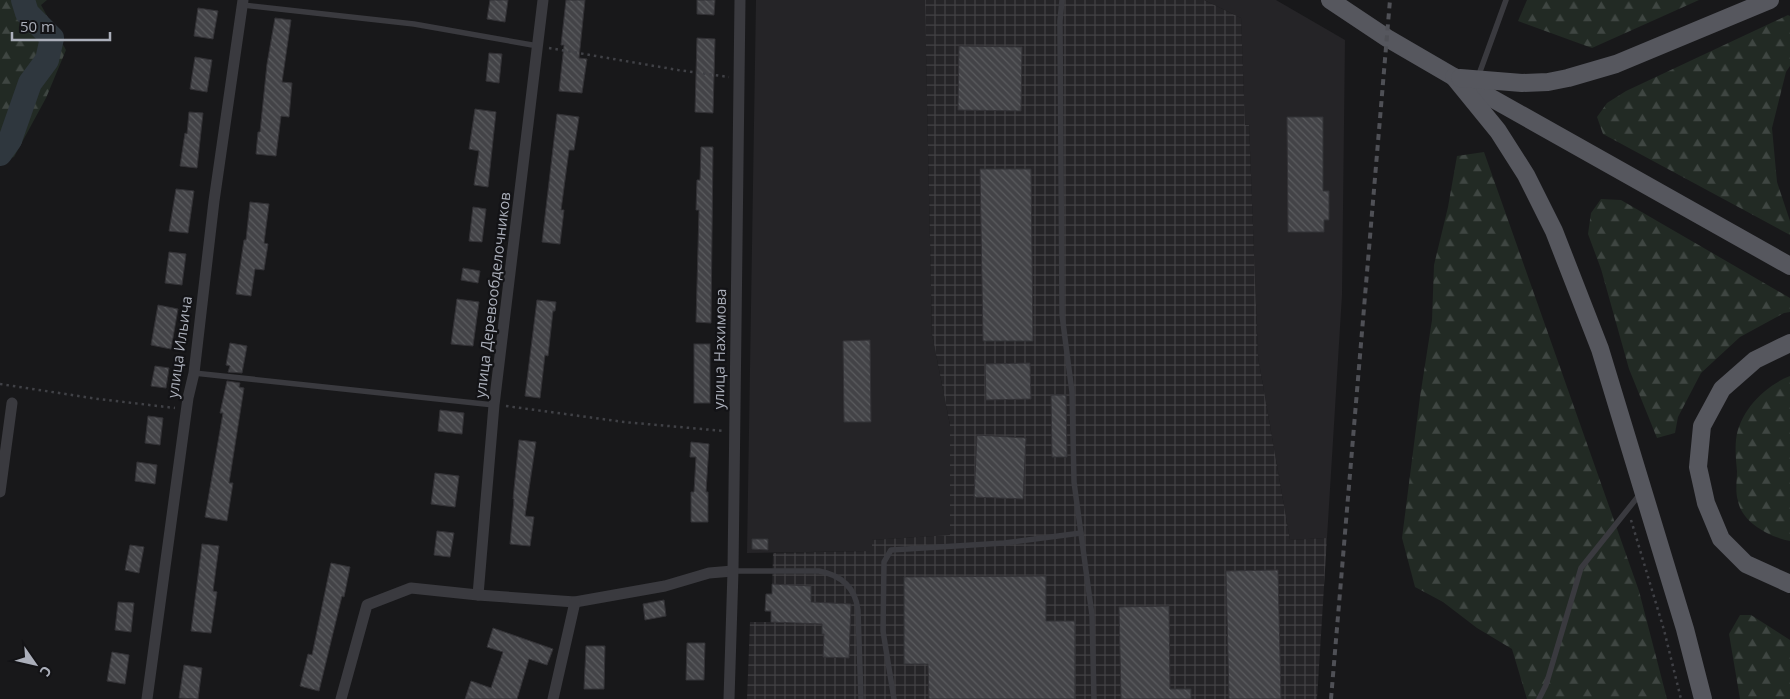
<svg xmlns="http://www.w3.org/2000/svg" width="1790" height="699" viewBox="0 0 1790 699" font-family="'Open Sans',sans-serif">
  <style>
    .built { fill: #252427 }
    .industrial { fill: url(#industrial-grid) }
    .forest { fill: url(#forest-firs) }
    .lines { fill: none; stroke-linecap: round; stroke-linejoin: round }
    .river { stroke: #2f373e; stroke-width: 24 }
    .building { fill: url(#building-back-hatch); stroke: #333236 }
    .path { stroke: #404146; stroke-width: 2.5; stroke-dasharray: 2.5 4; stroke-linecap: butt }
    .lane { stroke: #3a3a3f; stroke-width: 5.5 }
    .street { stroke: #3a3a3f; stroke-width: 11 }
    .primary { stroke: #56575e; stroke-width: 18 }
    .rail { stroke: #4f5056; stroke-width: 4; stroke-dasharray: 6 5; stroke-linecap: butt }
    .labels { text-anchor: middle; stroke-width: 4.5; stroke-linejoin: round; paint-order: stroke }
    .street-label { font-size: 15px; fill: #abafba; stroke: #131316 }
  </style>
  <defs>
    <pattern id="industrial-grid" width="8" height="8" patternUnits="userSpaceOnUse" patternTransform="scale(1.25)"><rect width="8" height="8" fill="#252427"/><path d="M0 4h8M4 0v8" fill="none" stroke="#424144"/></pattern>
    <pattern id="forest-firs" width="22" height="20" patternUnits="userSpaceOnUse" patternTransform="scale(1.25)"><rect width="22" height="20" fill="#222a24"/><path d="M5 1l3.5 6h-7zM16 11l3.5 6h-7z" fill="#3f4642"/></pattern>
    <pattern id="building-back-hatch" width="6" height="6" patternUnits="userSpaceOnUse" patternTransform="scale(1.25)"><rect width="6" height="6" fill="#434347"/><path d="M-1 5l2 2M0 0l6 6M5-1l2 2" fill="none" stroke="#5b5c5f"/></pattern>
  </defs>
  <rect width="100%" height="100%" fill="#18181a"/>
  <g class="built">
    <polygon points="756,0 925,0 932,334 950,425 950,535 872,540 872,551 747,553"/>
    <polygon points="1204,0 1276,0 1345,40 1342,295 1327,538 1290,540 1258,357 1249,125 1245,125 1241,18"/>
  </g>
  <polygon class="industrial" points="925,0 1204,0 1241,18 1245,125 1249,125 1258,357 1290,540 1327,538 1317,699 747,699 750,622 771,622 771,612 765,611 766,594 772,594 773,553 872,551 872,540 950,535 950,425 932,334"/>
  <g class="forest">
    <polygon points="0,0 47,0 41,5 66,50 46,98 14,157 0,162"/>
    <polygon points="1527,0 1699,0 1592,48 1518,21"/>
    <polygon points="1788,15 1790,16 1790,66 1786,72 1772,128 1777,182 1790,221 1790,235 1603,134 1597,117 1607,103 1626,91"/>
    <polygon points="1484,152 1639,591 1667,699 1527,699 1512,649 1477,628 1443,602 1415,587 1402,538 1420,397 1432,320 1434,265 1448,207 1457,156"/>
    <polygon points="1601,199 1621,200 1790,298 1790,312 1784,313 1740,337 1701,373 1678,417 1675,433 1657,438 1629,369 1601,269 1588,234 1591,213"/>
    <path d="M1790,376V541C1770,537 1742,523 1738,501C1735,492 1737,480 1737,471C1736,461 1735,450 1736,440C1739,412 1764,386 1790,376Z"/>
    <polygon points="1740,615 1751,615 1790,640 1790,699 1740,699 1729,634"/>
  </g>
  <g class="lines">
    <polyline class="river" points="0,154 10,140 30,83 47,60 52,38 27,13 23,0"/>
  </g>
  <g class="building">
    <polygon points="490,0 508,0 505,22 487,19"/>
    <polygon points="566,0 585,0 579,58 587,59 582,93 559,91 564,45 561,45"/>
    <polygon points="697,0 715,0 714,15 697,14"/>
    <polygon points="198,8 218,11 213,39 194,36"/>
    <polygon points="275,18 291,20 282,82 292,83 289,117 281,116 276,156 256,154 258,132 260,132 267,64"/>
    <polygon points="697,38 715,39 713,113 695,112"/>
    <polygon points="959,46 1022,47 1021,111 958,110"/>
    <polygon points="489,53 502,54 499,83 486,81"/>
    <polygon points="195,57 212,60 207,92 190,89"/>
    <polygon points="475,109 496,112 488,187 474,185 479,151 469,149"/>
    <polygon points="189,112 203,113 197,168 180,166 185,133 187,134"/>
    <polygon points="557,114 579,117 574,150 569,150 561,210 564,210 560,244 542,242"/>
    <polygon points="1287,117 1323,117 1323,191 1329,191 1329,220 1324,220 1324,232 1288,232"/>
    <polygon points="701,147 713,147 711,323 696,322 699,210 696,210 697,180 700,180"/>
    <polygon points="980,169 1031,169 1033,341 983,341"/>
    <polygon points="176,189 194,191 188,233 169,231"/>
    <polygon points="250,202 269,204 264,243 268,244 264,270 255,269 251,296 236,294 244,240 246,240"/>
    <polygon points="473,207 486,209 482,242 469,241"/>
    <polygon points="169,252 186,254 182,285 165,283"/>
    <polygon points="463,268 480,271 478,283 461,280"/>
    <polygon points="457,299 479,302 473,346 451,344"/>
    <polygon points="537,300 556,302 555,311 553,311 548,356 545,355 540,398 525,396"/>
    <polygon points="158,305 178,309 171,349 151,345"/>
    <polygon points="870,340 871,422 844,422 843,341"/>
    <polygon points="230,343 247,346 242,373 228,372 230,366 226,365"/>
    <rect x="694" y="344" width="16" height="59"/>
    <polygon points="1030,363 1031,399 986,400 985,364"/>
    <polygon points="155,366 169,368 166,388 151,386"/>
    <polygon points="227,381 240,383 239,387 244,388 229,483 233,483 227,521 205,517 223,413 220,413"/>
    <polygon points="1051,395 1066,395 1067,457 1052,457"/>
    <polygon points="440,410 464,413 462,434 438,431"/>
    <polygon points="148,416 163,418 160,445 145,443"/>
    <polygon points="977,435 1026,438 1023,499 974,497"/>
    <polygon points="519,440 536,442 525,516 534,517 530,546 510,544 514,499 513,499"/>
    <polygon points="691,442 709,444 706,492 708,492 708,522 691,522 691,492 694,492 696,457 690,457"/>
    <polygon points="137,462 157,465 155,484 135,481"/>
    <polygon points="435,473 459,476 455,507 431,504"/>
    <polygon points="437,531 454,533 450,557 434,555"/>
    <polygon points="752,539 768,539 768,550 752,549"/>
    <polygon points="202,544 219,546 213,591 217,592 211,633 191,631"/>
    <polygon points="130,545 144,547 139,573 125,570"/>
    <polygon points="331,563 350,567 344,597 342,596 319,691 300,686 308,654 312,655"/>
    <polygon points="1278,570 1281,699 1229,699 1226,571"/>
    <polygon points="1046,576 1046,621 1075,621 1075,699 929,699 928,664 904,664 904,577"/>
    <polygon points="772,584 811,586 811,602 851,604 849,658 823,657 824,634 822,634 822,624 771,622 771,611 765,611 766,594 772,594"/>
    <polygon points="664,600 666,616 645,620 643,604"/>
    <polygon points="118,602 134,603 131,632 115,630"/>
    <polygon points="1169,606 1170,689 1191,689 1191,699 1121,699 1119,607"/>
    <polygon points="493,628 553,649 547,665 529,659 517,699 465,699 471,681 491,688 503,652 487,647"/>
    <polygon points="687,643 705,643 704,680 686,680"/>
    <polygon points="586,646 605,646 604,689 584,689"/>
    <polygon points="112,652 129,655 125,684 107,681"/>
    <polygon points="184,665 202,668 198,699 179,698"/>
  </g>
  <g class="lines">
    <g class="path">
      <polyline points="549,48 678,70 729,77"/>
      <polyline points="0,384 98,399 175,408"/>
      <polyline points="506,406 624,422 724,431"/>
      <polyline points="1631,520 1664,630 1681,699"/>
    </g>
    <g class="lane">
      <polyline points="1062,0 1060,21 1062,315 1072,392 1074,482 1092,615 1094,699"/>
      <polyline points="243,5 414,24 538,46"/>
      <polyline points="1478,77 1506,0"/>
      <polyline points="194,373 494,405"/>
      <path d="M733,571H819C841,575 855,587 858,610L861,699"/>
      <polyline points="894,699 883,631 884,562 891,550 1004,543 1081,533"/>
      <polyline points="1539,699 1546,685 1581,568 1640,494"/>
    </g>
    <g class="street">
      <polyline points="0,492 12,403"/>
      <polyline points="478,595 494,405 543,0"/>
      <polyline points="147,699 188,398 194,373 214,201 243,0"/>
      <polyline points="341,699 367,605 411,588 478,595 575,602 665,586 709,573 733,571"/>
      <polyline points="553,699 575,602"/>
      <polyline points="729,699 733,571 740,0"/>
    </g>
    <g class="primary">
      <polyline points="1330,0 1387,38 1454,77 1790,266"/>
      <polyline points="1454,77 1498,131 1526,175 1554,231 1600,349 1685,629 1703,699"/>
      <polyline points="1460,78 1522,83 1548,82 1568,78 1616,64 1770,0"/>
      <polyline points="1790,343 1755,360 1722,389 1702,426 1698,467 1706,503 1721,539 1746,564 1790,584"/>
    </g>
    <polyline class="rail" points="1331,699 1390,0"/>
  </g>
  <g class="labels">
    <g class="street-label">
      <text transform="translate(493 295) rotate(-83)" y="5">улица Деревообделочников</text>
      <text transform="translate(180 347) rotate(-82)" y="5">улица Ильича</text>
      <text transform="translate(720 349) rotate(-89)" y="5">улица Нахимова</text>
    </g>
  </g>
  <g transform="translate(35 664) rotate(124)" stroke="#131316" stroke-width="4" paint-order="stroke">
  <path d="M0-4L9 19L0 12L-9 19Z" fill="#abafba"/>
  <text y="-8" font-size="14" font-weight="bold" text-anchor="middle" fill="#abafba">С</text>
  </g>
  <path d="M12 32v8h98v-8" fill="none" stroke="#abafba" stroke-width="2.5"/>
  <text x="20" y="32" font-size="15" fill="#abafba" stroke="#131316" stroke-width="4" paint-order="stroke">50 m</text>
</svg>
